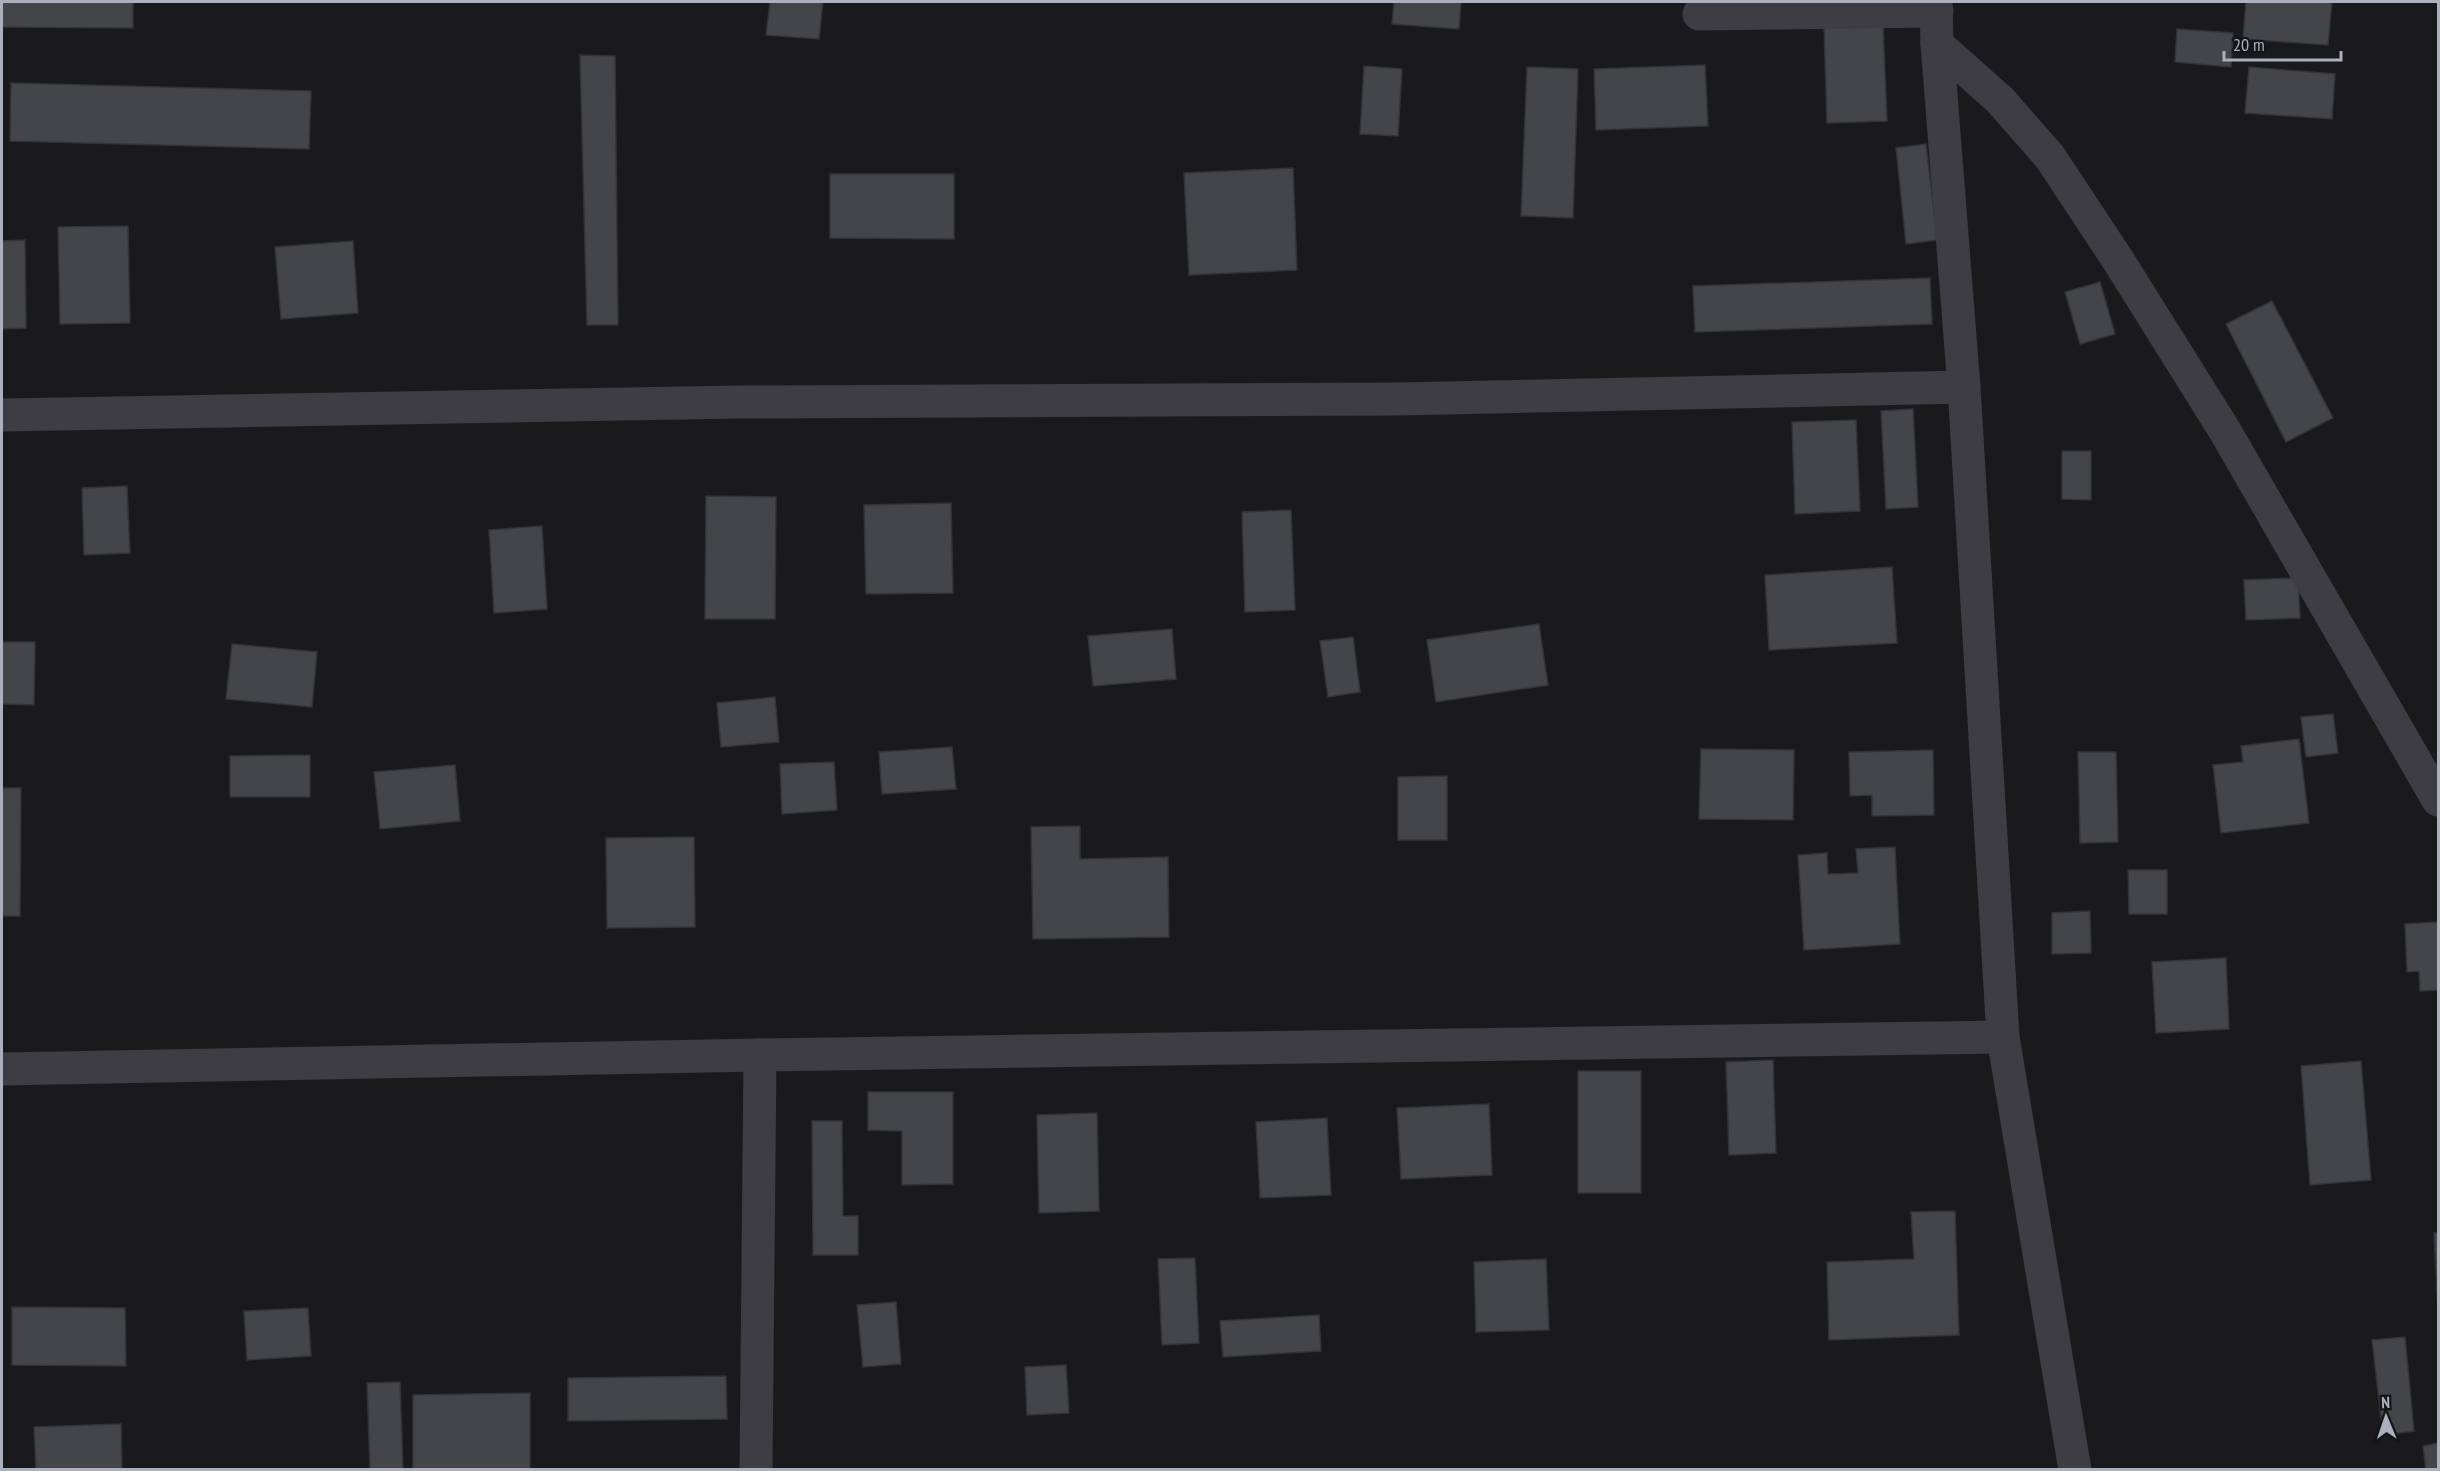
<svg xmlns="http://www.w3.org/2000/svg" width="2440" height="1471" viewBox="0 0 2440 1471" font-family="'PT Sans Narrow',sans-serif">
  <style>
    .building { fill: #444549; stroke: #343438; stroke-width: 1.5 }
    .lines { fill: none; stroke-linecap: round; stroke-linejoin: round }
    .minor { stroke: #3d3d43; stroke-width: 33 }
  </style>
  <rect width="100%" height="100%" fill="#1a1a1c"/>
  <g class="building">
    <polygon points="2,2 133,2 133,28 2,27"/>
    <polygon points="770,2 823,2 819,39 766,35"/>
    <polygon points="1394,2 1461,2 1459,29 1392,24"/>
    <polygon points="2246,2 2332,2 2328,45 2243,39"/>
    <polygon points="1883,25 1887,121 1827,123 1824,27"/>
    <polygon points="2177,29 2233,33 2231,67 2175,62"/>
    <polygon points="580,55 615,56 618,325 587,325"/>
    <polygon points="1705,65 1708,126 1596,130 1594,69"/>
    <polygon points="1364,66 1402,69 1398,136 1360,134"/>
    <polygon points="1527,67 1578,69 1573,218 1521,216"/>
    <polygon points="2249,67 2335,74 2332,119 2245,113"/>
    <polygon points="11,83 311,91 309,149 10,141"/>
    <polygon points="1926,144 1937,240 1906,244 1896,148"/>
    <polygon points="1293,168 1297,270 1189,275 1184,173"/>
    <polygon points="830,174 954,174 954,239 830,238"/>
    <polygon points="128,226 130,323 60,324 58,227"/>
    <polygon points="25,240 26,328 2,329 2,241"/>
    <polygon points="353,241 358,313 281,319 275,247"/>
    <polygon points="1930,278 1932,324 1695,332 1693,286"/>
    <polygon points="2100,282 2115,334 2080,344 2065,292"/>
    <polygon points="2272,301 2333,418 2286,442 2226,324"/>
    <polygon points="1913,409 1918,507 1886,509 1881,411"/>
    <polygon points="1856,420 1860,511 1795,514 1792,422"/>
    <polygon points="2062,451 2091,451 2091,500 2062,499"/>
    <polygon points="127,486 130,553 84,555 82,488"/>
    <polygon points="706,496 776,497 775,619 705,619"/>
    <polygon points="951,503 953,593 866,594 864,505"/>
    <polygon points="1291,510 1295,610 1245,612 1242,512"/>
    <polygon points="542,526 547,609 494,613 489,530"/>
    <polygon points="1892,567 1897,643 1769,650 1765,575"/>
    <polygon points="2298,578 2300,618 2246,620 2244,580"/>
    <polygon points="1539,624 1548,685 1436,702 1427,640"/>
    <polygon points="1172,629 1176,679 1093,686 1088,636"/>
    <polygon points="1353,637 1360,692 1328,697 1320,641"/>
    <polygon points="2,642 35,642 34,705 2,704"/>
    <polygon points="232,644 317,652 312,707 226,699"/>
    <polygon points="775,697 779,742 721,747 717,703"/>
    <polygon points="2333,714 2338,753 2306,757 2301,717"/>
    <polygon points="2299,739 2309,823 2221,833 2213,765 2243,762 2241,746"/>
    <polygon points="952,747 956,789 882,794 879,752"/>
    <polygon points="1701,749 1794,750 1793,820 1699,819"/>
    <polygon points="1933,750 1934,815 1872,816 1872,795 1850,796 1849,752"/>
    <polygon points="2078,752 2116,752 2118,842 2080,843"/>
    <polygon points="310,755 310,797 230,797 230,756"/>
    <polygon points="834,762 837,810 782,814 780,764"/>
    <polygon points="455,765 460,821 380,829 374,772"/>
    <polygon points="1447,776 1447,840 1398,840 1398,777"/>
    <polygon points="2,788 21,788 20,916 2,916"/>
    <polygon points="1080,826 1080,859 1168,857 1169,937 1033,939 1031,827"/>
    <polygon points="694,837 695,927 607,928 606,838"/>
    <polygon points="1895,847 1900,944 1804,950 1798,855 1827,853 1828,874 1858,873 1856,849"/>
    <polygon points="2128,870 2167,870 2167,914 2129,914"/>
    <polygon points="2090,911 2091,953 2052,954 2052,913"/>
    <polygon points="2438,922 2438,990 2420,991 2419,971 2407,972 2405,924"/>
    <polygon points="2226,958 2229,1029 2156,1033 2152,962"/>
    <polygon points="1773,1060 1776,1153 1729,1155 1726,1062"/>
    <polygon points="2361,1061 2371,1180 2310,1185 2301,1066"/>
    <rect x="1578" y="1071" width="63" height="122"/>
    <polygon points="868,1092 953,1092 953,1184 902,1185 902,1131 868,1130"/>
    <polygon points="1489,1104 1492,1175 1401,1179 1397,1108"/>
    <polygon points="1097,1113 1099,1211 1039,1213 1037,1115"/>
    <polygon points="1327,1118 1331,1195 1260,1198 1256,1122"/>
    <polygon points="812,1121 842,1121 843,1216 858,1216 858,1255 813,1255"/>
    <polygon points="1955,1211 1959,1335 1829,1340 1827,1262 1914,1259 1911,1212"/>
    <polygon points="2434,1233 2438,1233 2438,1310"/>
    <polygon points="1195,1258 1199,1343 1162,1345 1158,1259"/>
    <polygon points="1546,1259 1549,1330 1476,1332 1474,1262"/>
    <polygon points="896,1302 901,1364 863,1367 857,1305"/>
    <polygon points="12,1307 125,1308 126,1366 12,1365"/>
    <polygon points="308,1308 311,1356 247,1360 244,1311"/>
    <polygon points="1319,1315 1321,1351 1223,1357 1220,1321"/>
    <polygon points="2405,1337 2414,1431 2383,1435 2372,1340"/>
    <polygon points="1066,1365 1069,1413 1027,1415 1025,1367"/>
    <polygon points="726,1376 727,1419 568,1421 568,1378"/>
    <polygon points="400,1382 403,1470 370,1470 367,1383"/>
    <polygon points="530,1393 530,1470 413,1470 413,1395"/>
    <polygon points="121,1424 122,1470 36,1470 34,1427"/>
    <polygon points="2438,1443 2438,1470 2426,1470 2423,1446"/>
  </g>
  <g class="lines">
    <g class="minor">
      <polyline points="1936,2 1937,44 1964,387 2003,1037 2075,1470"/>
      <polyline points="1699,14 1937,11"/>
      <polyline points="1937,44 2000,100 2050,157 2118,260 2225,431 2438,800"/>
      <polyline points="2,415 741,402 1399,399 1964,387"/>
      <polyline points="2,1069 760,1055 2003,1037"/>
      <polyline points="756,1470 760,1055"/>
    </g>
  </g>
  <rect width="2440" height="1471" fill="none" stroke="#acb0bb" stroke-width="6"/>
  <g transform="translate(2386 1417) rotate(358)" stroke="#151517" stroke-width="4.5" paint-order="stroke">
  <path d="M0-4.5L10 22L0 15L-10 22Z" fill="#acb0bb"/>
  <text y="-9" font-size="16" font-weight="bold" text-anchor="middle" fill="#acb0bb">N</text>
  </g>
  <path d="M2224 51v9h117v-9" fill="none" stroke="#acb0bb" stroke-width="3"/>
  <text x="2233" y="51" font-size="18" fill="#acb0bb" stroke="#151517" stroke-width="4.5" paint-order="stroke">20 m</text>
</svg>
